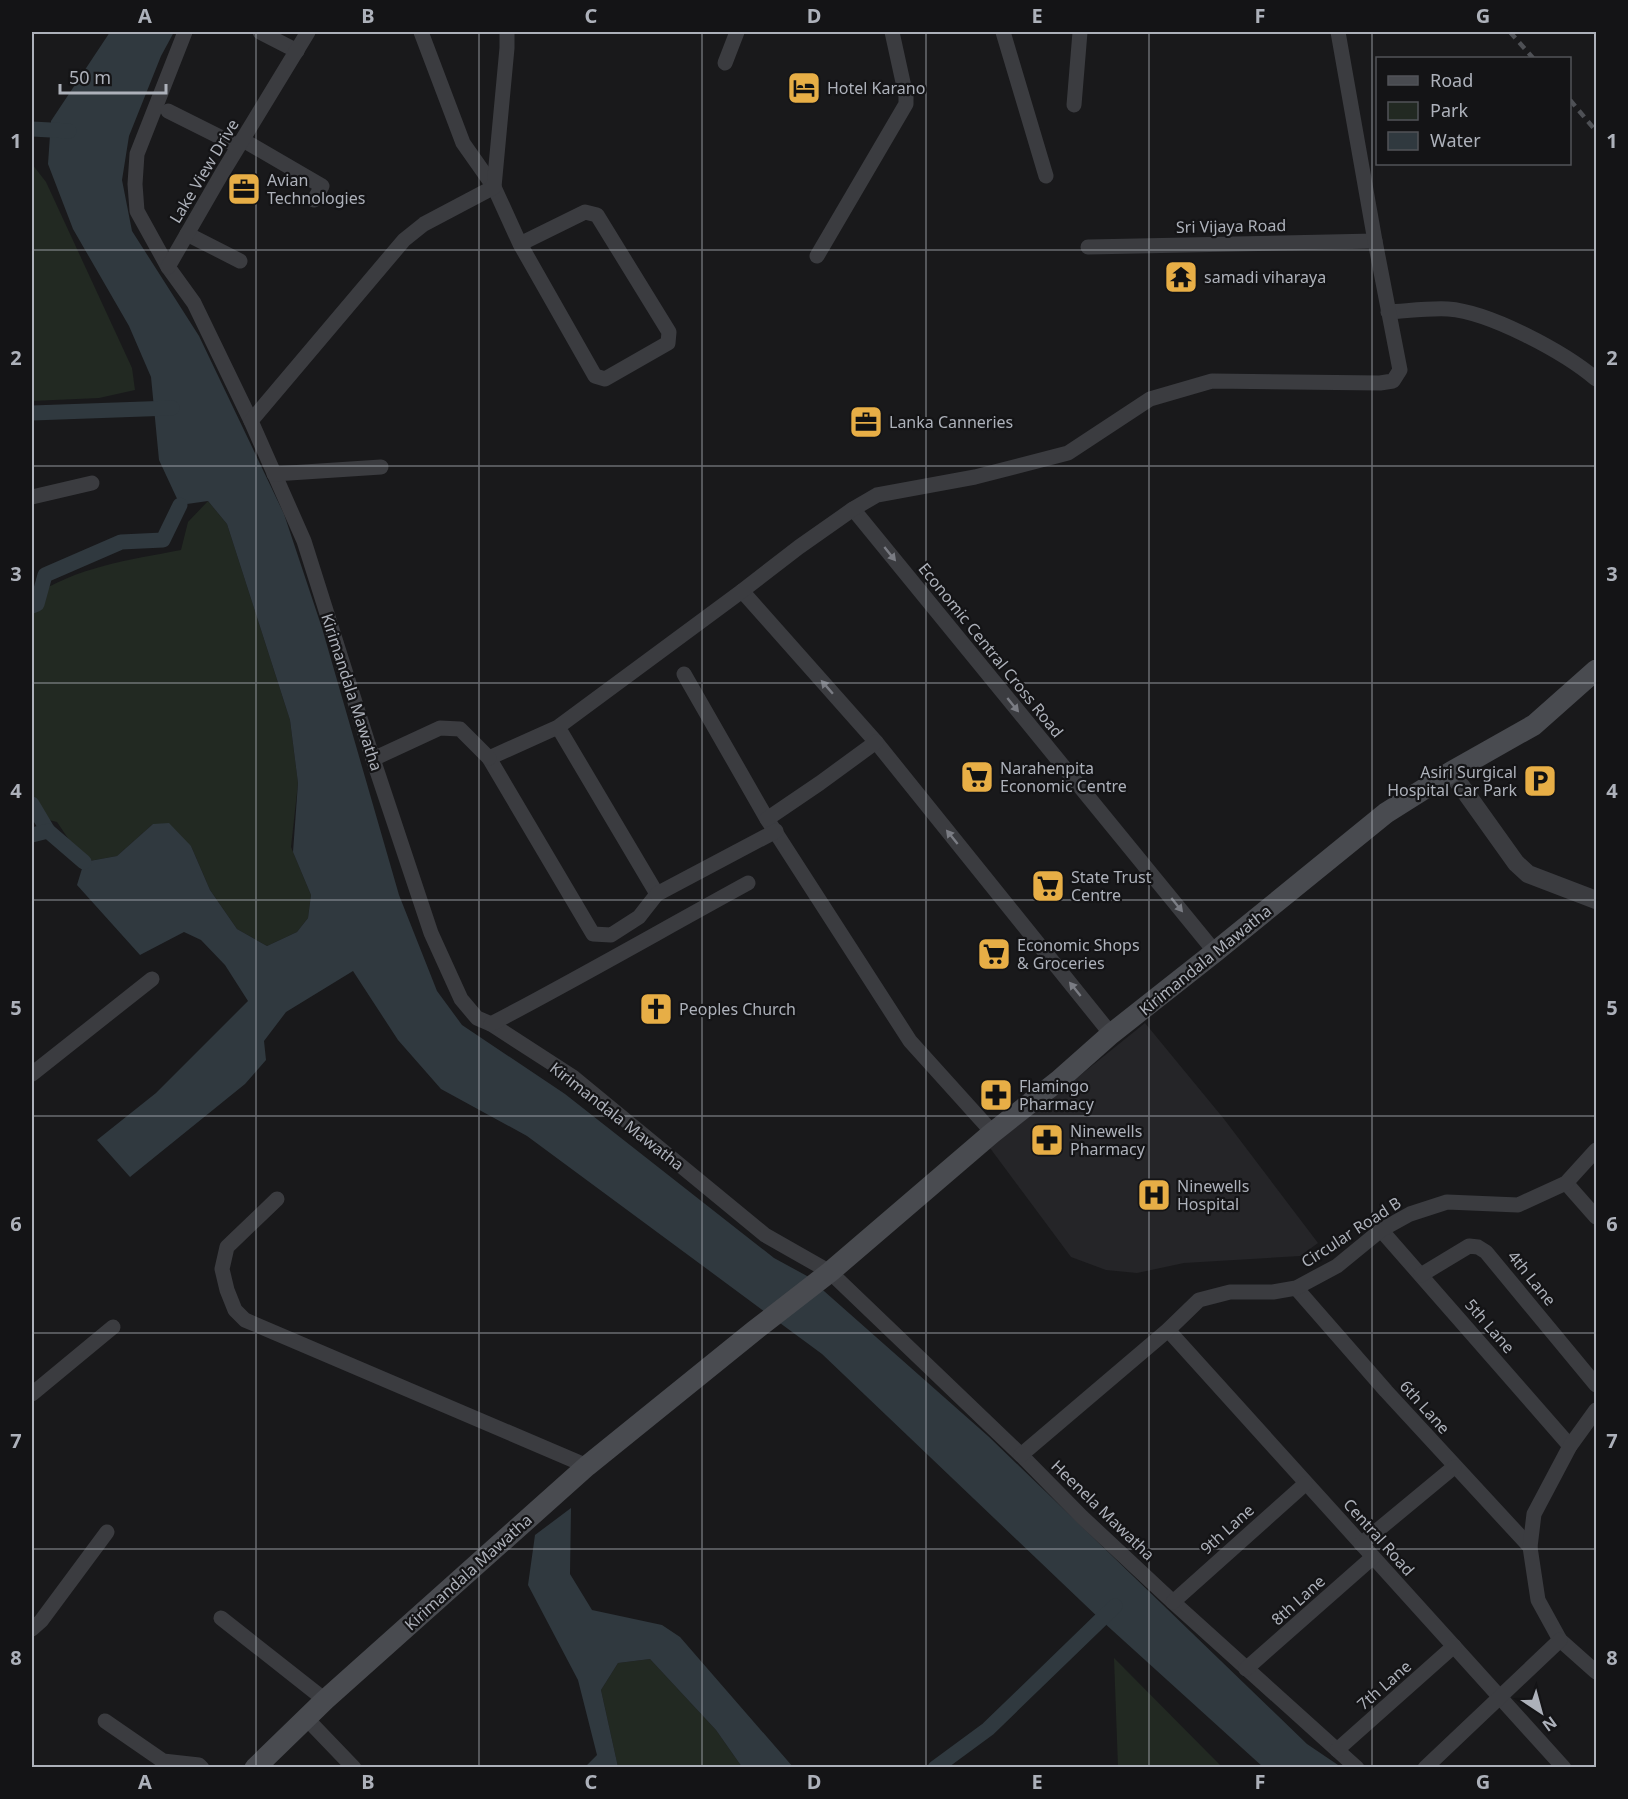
<svg xmlns="http://www.w3.org/2000/svg" width="1628" height="1799" viewBox="0 0 1628 1799" font-family="'Noto Sans',sans-serif">
  <style>
    .built { fill: #252528 }
    .green { fill: #222922 }
    .water { fill: #30393f }
    .lines { fill: none; stroke-linecap: round; stroke-linejoin: round }
    .canal { stroke: #30393f; stroke-width: 15 }
    .minor { stroke: #3b3c40; stroke-width: 15 }
    .tertiary { stroke: #3b3c40; stroke-width: 18 }
    .secondary { stroke: #494b50; stroke-width: 21 }
    .rail { stroke: #4e5055; stroke-width: 4.5; stroke-dasharray: 8 6; stroke-linecap: butt }
    .oneway { fill: #7a7c83 }
    .grid { fill: none; stroke: #adb1ba; stroke-width: 1.5; stroke-opacity: 0.55 }
    .labels { text-anchor: middle; stroke-width: 4.5; stroke-linejoin: round; paint-order: stroke }
    .poi-label { font-size: 16px; fill: #adb1ba; stroke: #141416; text-anchor: start }
    .street-label { font-size: 16px; fill: #adb1ba; stroke: #141416 }
    .neatline { fill: none; stroke: #adb1ba; stroke-width: 2 }
    .grid-label { font-size: 20px; text-anchor: middle; font-weight: bold; fill: #adb1ba }
  </style>
  <rect width="100%" height="100%" fill="#19191b"/>
  <polygon class="built" points="1145,1023 1224,1119 1318,1243 1300,1256 1184,1263 1137,1273 1106,1270 1071,1257 990,1148"/>
  <g class="green">
    <polygon points="32,164 46,182 132,368 135,390 99,398 32,401"/>
    <path d="M208,501L227,524L290,720L298,783L291,847L311,895L308,918L297,932L267,946L237,929L210,890L191,846L153,824L117,856L84,862L57,822L41,818L32,822V597C76,567 129,560 181,550L188,522Z"/>
    <polygon points="1114,1658 1222,1767 1118,1767"/>
    <polygon points="650,1659 716,1730 742,1767 618,1767 601,1690 618,1663"/>
  </g>
  <g class="water">
    <polygon points="110,32 174,32 161,56 129,136 122,180 132,231 199,336 284,514 322,628 399,895 437,991 462,1025 565,1094 774,1258 807,1276 988,1436 1307,1744 1341,1767 1263,1767 1102,1621 822,1354 527,1136 441,1089 398,1040 353,971 286,1012 264,1041 266,1060 245,1084 130,1177 97,1140 156,1093 248,1001 225,965 201,940 184,932 140,955 77,885 84,862 117,856 153,824 169,823 191,846 210,890 237,929 267,946 297,932 308,918 311,895 293,852 298,783 290,720 227,524 208,501 180,505 159,460 151,377 129,326 73,229 48,164 51,121"/>
    <polygon points="571,1508 570,1574 592,1610 662,1625 680,1637 793,1767 742,1767 716,1730 650,1659 618,1663 601,1690 618,1767 585,1767 597,1755 578,1680 528,1585 535,1535"/>
  </g>
  <g class="lines">
    <g class="canal">
      <polyline points="32,129 69,131"/>
      <polyline points="32,413 172,408"/>
      <polyline points="32,606 37,604 45,575 121,542 163,540 180,505"/>
      <polyline points="32,804 48,831"/>
      <polyline points="32,835 48,831 84,862"/>
      <polyline points="935,1768 988,1729 1115,1606"/>
    </g>
    <g class="minor">
      <polyline points="185,32 137,154 135,184 137,211 168,267 194,303 251,421"/>
      <polyline points="260,32 297,51"/>
      <polyline points="421,32 463,143 494,187 520,244 595,376 605,379 668,343 669,332 597,215 585,212 520,244"/>
      <polyline points="507,32 507,48 494,187 424,224 404,240 251,421 304,541 373,759 431,933 461,999 477,1018 491,1024 573,1077 765,1235 830,1272 1021,1455 1082,1517 1173,1602 1357,1768"/>
      <polyline points="1003,32 1046,176"/>
      <polyline points="725,63 737,32"/>
      <polyline points="1074,105 1080,32"/>
      <polyline points="168,111 238,146"/>
      <polyline points="243,140 322,186 314,200"/>
      <polyline points="187,234 240,261"/>
      <polyline points="1088,247 1375,241"/>
      <polyline points="817,256 906,104 906,96 892,32"/>
      <polyline points="168,267 221,175 308,32"/>
      <path d="M1388,312C1407,311 1428,308 1448,309C1490,312 1564,352 1596,379"/>
      <polyline points="274,474 381,467"/>
      <polyline points="32,497 92,483"/>
      <polyline points="853,509 1215,952"/>
      <polyline points="742,591 876,742 1111,1034"/>
      <polyline points="684,674 767,819 910,1041 993,1133"/>
      <polyline points="558,727 489,758 593,934 611,935 639,917 657,894 558,727 742,591 799,547 853,509 877,495 975,477 1068,453 1150,399 1212,381 1380,383 1393,381 1400,370 1375,241 1338,32"/>
      <polyline points="373,759 440,728 460,729 489,758"/>
      <polyline points="767,819 820,783 876,742"/>
      <polyline points="657,894 776,831"/>
      <path d="M491,1024C577,979 662,930 748,883"/>
      <polyline points="32,1074 152,979"/>
      <polyline points="1566,1183 1596,1217"/>
      <polyline points="277,1199 227,1247 222,1269 227,1290 235,1310 245,1320 587,1466"/>
      <polyline points="1381,1230 1570,1446"/>
      <polyline points="1421,1275 1469,1246 1478,1247 1486,1252 1596,1385"/>
      <polyline points="1296,1288 1386,1391 1530,1547"/>
      <polyline points="1168,1330 1564,1768"/>
      <polyline points="32,1394 113,1327"/>
      <polyline points="1596,1410 1570,1446 1534,1514 1530,1547 1538,1600 1560,1640 1596,1672"/>
      <polyline points="1021,1455 1168,1330 1199,1300 1230,1292 1273,1292 1296,1288 1337,1266 1381,1230 1410,1214 1447,1202 1518,1205 1566,1183 1596,1150"/>
      <polyline points="1361,1544 1454,1467"/>
      <polyline points="1173,1602 1305,1484"/>
      <polyline points="221,1618 325,1700"/>
      <polyline points="32,1629 41,1621 107,1532"/>
      <polyline points="1246,1669 1373,1557"/>
      <polyline points="306,1718 354,1768"/>
      <polyline points="105,1721 163,1761 199,1765 202,1768"/>
      <polyline points="1337,1750 1454,1646"/>
      <polyline points="1425,1768 1560,1640"/>
    </g>
    <polyline class="tertiary" points="1451,772 1516,863 1528,874 1596,900"/>
    <polyline class="secondary" points="255,1768 325,1700 587,1466 754,1331 830,1272 991,1134 1058,1081 1111,1034 1215,952 1386,813 1451,772 1534,725 1596,670"/>
    <g class="rail">
      <polyline points="1510,32 1533,58"/>
      <polyline points="1570,100 1596,131"/>
    </g>
  </g>
  <defs><path id="oneway-solid" d="M-6-.8H1V-3.2L6.5 0L1 3.2V.8H-6Z" transform="scale(1.5)"/></defs>
  <g class="oneway">
    <use href="#oneway-solid" transform="translate(890 554) rotate(51)"/>
    <use href="#oneway-solid" transform="translate(827 687) rotate(-131)"/>
    <use href="#oneway-solid" transform="translate(1013 705) rotate(51)"/>
    <use href="#oneway-solid" transform="translate(952 837) rotate(-129)"/>
    <use href="#oneway-solid" transform="translate(1177 905) rotate(51)"/>
    <use href="#oneway-solid" transform="translate(1075 989) rotate(-129)"/>
  </g>
  <path class="grid" d="M256,32V1768M479,32V1768M702,32V1768M926,32V1768M1149,32V1768M1372,32V1768M32,250H1596M32,466H1596M32,683H1596M32,900H1596M32,1116H1596M32,1333H1596M32,1549H1596"/>
  <defs>
    <g id="hotel-square" transform="scale(1.725)"><rect x="-9" y="-9" width="18" height="18" rx="4" fill="#e7ae46" stroke="#141416"/><path d="M-6-4.5h1.5V1H6V5H4.5V3h-9V5H-6ZM-4 0a1.8 1.8 0 1 1 3.6 0ZM.5 0V-2.5h3Q6-2.5 6 0Z" fill="#111"/></g>
    <g id="office-square" transform="scale(1.725)"><rect x="-9" y="-9" width="18" height="18" rx="4" fill="#e7ae46" stroke="#141416"/><path d="M-6-3h4V-5.5h4V-3h4V5H-6ZM-1-4.5V-3h2v-1.5ZM-6 0V1H6V0Z" fill="#111"/></g>
    <g id="temple-square" transform="scale(1.725)"><rect x="-9" y="-9" width="18" height="18" rx="4" fill="#e7ae46" stroke="#141416"/><path d="M0-6L5-2H3V0L6.5 2.5H4V6H1.5V3h-3V6H-4V2.5H-6.5L-3 0V-2H-5Z" fill="#111"/></g>
    <g id="supermarket-square" transform="scale(1.725)"><rect x="-9" y="-9" width="18" height="18" rx="4" fill="#e7ae46" stroke="#141416"/><path d="M-6-5.5h2.5l.6 2H6L4.5 2H-2.5L-4.4-4H-6ZM-1.5 3.2a1.3 1.3 0 1 0 .1 0ZM3 3.2a1.3 1.3 0 1 0 .1 0Z" fill="#111"/></g>
    <g id="parking-square" transform="scale(1.725)"><rect x="-9" y="-9" width="18" height="18" rx="4" fill="#e7ae46" stroke="#141416"/><path d="M-3.5-5.5H1a3.5 3.5 0 0 1 0 7H-1V5.5H-3.5ZM-1-3.4V-.6H.8a1.4 1.4 0 0 0 0-2.8Z" fill="#111"/></g>
    <g id="church-square" transform="scale(1.725)"><rect x="-9" y="-9" width="18" height="18" rx="4" fill="#e7ae46" stroke="#141416"/><path d="M-1.2-6h2.4v3.5h3.3v2.4h-3.3V6h-2.4V-.1h-3.3v-2.4h3.3Z" fill="#111"/></g>
    <g id="pharmacy-square" transform="scale(1.725)"><rect x="-9" y="-9" width="18" height="18" rx="4" fill="#e7ae46" stroke="#141416"/><path d="M-2-6h4v4h4v4h-4v4h-4v-4h-4v-4h4Z" fill="#111"/></g>
    <g id="hospital-square" transform="scale(1.725)"><rect x="-9" y="-9" width="18" height="18" rx="4" fill="#e7ae46" stroke="#141416"/><path d="M-5-5h3v3.5h4V-5h3V5h-3V1.5h-4V5h-3Z" fill="#111"/></g>
  </defs>
  <g fill-rule="evenodd">
    <use href="#hotel-square" x="804" y="88"/>
    <use href="#office-square" x="244" y="189"/>
    <use href="#temple-square" x="1181" y="277"/>
    <use href="#office-square" x="866" y="422"/>
    <use href="#supermarket-square" x="977" y="777"/>
    <use href="#parking-square" x="1540" y="781"/>
    <use href="#supermarket-square" x="1048" y="886"/>
    <use href="#supermarket-square" x="994" y="954"/>
    <use href="#church-square" x="656" y="1009"/>
    <use href="#pharmacy-square" x="996" y="1095"/>
    <use href="#pharmacy-square" x="1047" y="1140"/>
    <use href="#hospital-square" x="1154" y="1195"/>
  </g>
  <g class="labels">
    <g class="poi-label">
      <text x="827" y="94">Hotel Karano</text>
      <text x="267" y="186">Avian<tspan x="267" dy="18">Technologies</tspan></text>
      <text x="1204" y="283">samadi viharaya</text>
      <text x="889" y="428">Lanka Canneries</text>
      <text x="1000" y="774">Narahenpita<tspan x="1000" dy="18">Economic Centre</tspan></text>
      <text x="1517" y="778" text-anchor="end">Asiri Surgical<tspan x="1517" dy="18">Hospital Car Park</tspan></text>
      <text x="1071" y="883">State Trust<tspan x="1071" dy="18">Centre</tspan></text>
      <text x="1017" y="951">Economic Shops<tspan x="1017" dy="18">&amp; Groceries</tspan></text>
      <text x="679" y="1015">Peoples Church</text>
      <text x="1019" y="1092">Flamingo<tspan x="1019" dy="18">Pharmacy</tspan></text>
      <text x="1070" y="1137">Ninewells<tspan x="1070" dy="18">Pharmacy</tspan></text>
      <text x="1177" y="1192">Ninewells<tspan x="1177" dy="18">Hospital</tspan></text>
    </g>
    <g class="street-label">
      <text transform="translate(204 171) rotate(-59)" y="6">Lake View Drive</text>
      <text transform="translate(1231 226) rotate(-1)" y="6">Sri Vijaya Road</text>
      <text transform="translate(991 650) rotate(51)" y="6">Economic Central Cross Road</text>
      <text transform="translate(352 692) rotate(72)" y="6">Kirimandala Mawatha</text>
      <text transform="translate(1205 960) rotate(-39)" y="6">Kirimandala Mawatha</text>
      <text transform="translate(617 1116) rotate(38)" y="6">Kirimandala Mawatha</text>
      <text transform="translate(1351 1232) rotate(-33)" y="6">Circular Road B</text>
      <text transform="translate(1532 1278) rotate(51)" y="6">4th Lane</text>
      <text transform="translate(1490 1326) rotate(49)" y="6">5th Lane</text>
      <text transform="translate(1425 1407) rotate(48)" y="6">6th Lane</text>
      <text transform="translate(1103 1510) rotate(44)" y="6">Heenela Mawatha</text>
      <text transform="translate(1227 1529) rotate(-42)" y="6">9th Lane</text>
      <text transform="translate(1379 1537) rotate(48)" y="6">Central Road</text>
      <text transform="translate(468 1572) rotate(-42)" y="6">Kirimandala Mawatha</text>
      <text transform="translate(1298 1600) rotate(-42)" y="6">8th Lane</text>
      <text transform="translate(1384 1685) rotate(-41)" y="6">7th Lane</text>
    </g>
  </g>
  <rect width="1628" height="1799" fill="none" stroke="#141416" stroke-width="66"/>
  <rect x="1376" y="57" width="195" height="108" fill="#141416" stroke="#515358" stroke-width="1.5"/>
  <rect x="1388" y="76" width="30" height="9" fill="#494b50" stroke="#515358" stroke-width="1.5"/>
  <text x="1430" y="87" font-size="18" fill="#adb1ba">Road</text>
  <rect x="1388" y="102" width="30" height="18" fill="#222922" stroke="#515358" stroke-width="1.5"/>
  <text x="1430" y="117" font-size="18" fill="#adb1ba">Park</text>
  <rect x="1388" y="132" width="30" height="18" fill="#30393f" stroke="#515358" stroke-width="1.5"/>
  <text x="1430" y="147" font-size="18" fill="#adb1ba">Water</text>
  <g transform="translate(1541 1712) rotate(144)" stroke="#141416" stroke-width="4.5" paint-order="stroke">
  <path d="M0-4.5L10 22L0 15L-10 22Z" fill="#adb1ba"/>
  <text y="-9" font-size="16" font-weight="bold" text-anchor="middle" fill="#adb1ba">N</text>
  </g>
  <path d="M60 84v9h106v-9" fill="none" stroke="#adb1ba" stroke-width="3"/>
  <text x="69" y="84" font-size="18" fill="#adb1ba" stroke="#141416" stroke-width="4.5" paint-order="stroke">50 m</text>
  <rect x="33" y="33" width="1562" height="1733" class="neatline"/>
  <g class="grid-label">
    <text x="145" y="23">A</text>
    <text x="368" y="23">B</text>
    <text x="591" y="23">C</text>
    <text x="814" y="23">D</text>
    <text x="1037" y="23">E</text>
    <text x="1260" y="23">F</text>
    <text x="1483" y="23">G</text>
    <text x="16" y="148">1</text>
    <text x="1612" y="148">1</text>
    <text x="16" y="365">2</text>
    <text x="1612" y="365">2</text>
    <text x="16" y="581">3</text>
    <text x="1612" y="581">3</text>
    <text x="16" y="798">4</text>
    <text x="1612" y="798">4</text>
    <text x="16" y="1015">5</text>
    <text x="1612" y="1015">5</text>
    <text x="16" y="1231">6</text>
    <text x="1612" y="1231">6</text>
    <text x="16" y="1448">7</text>
    <text x="1612" y="1448">7</text>
    <text x="16" y="1665">8</text>
    <text x="1612" y="1665">8</text>
    <text x="145" y="1789">A</text>
    <text x="368" y="1789">B</text>
    <text x="591" y="1789">C</text>
    <text x="814" y="1789">D</text>
    <text x="1037" y="1789">E</text>
    <text x="1260" y="1789">F</text>
    <text x="1483" y="1789">G</text>
  </g>
</svg>
